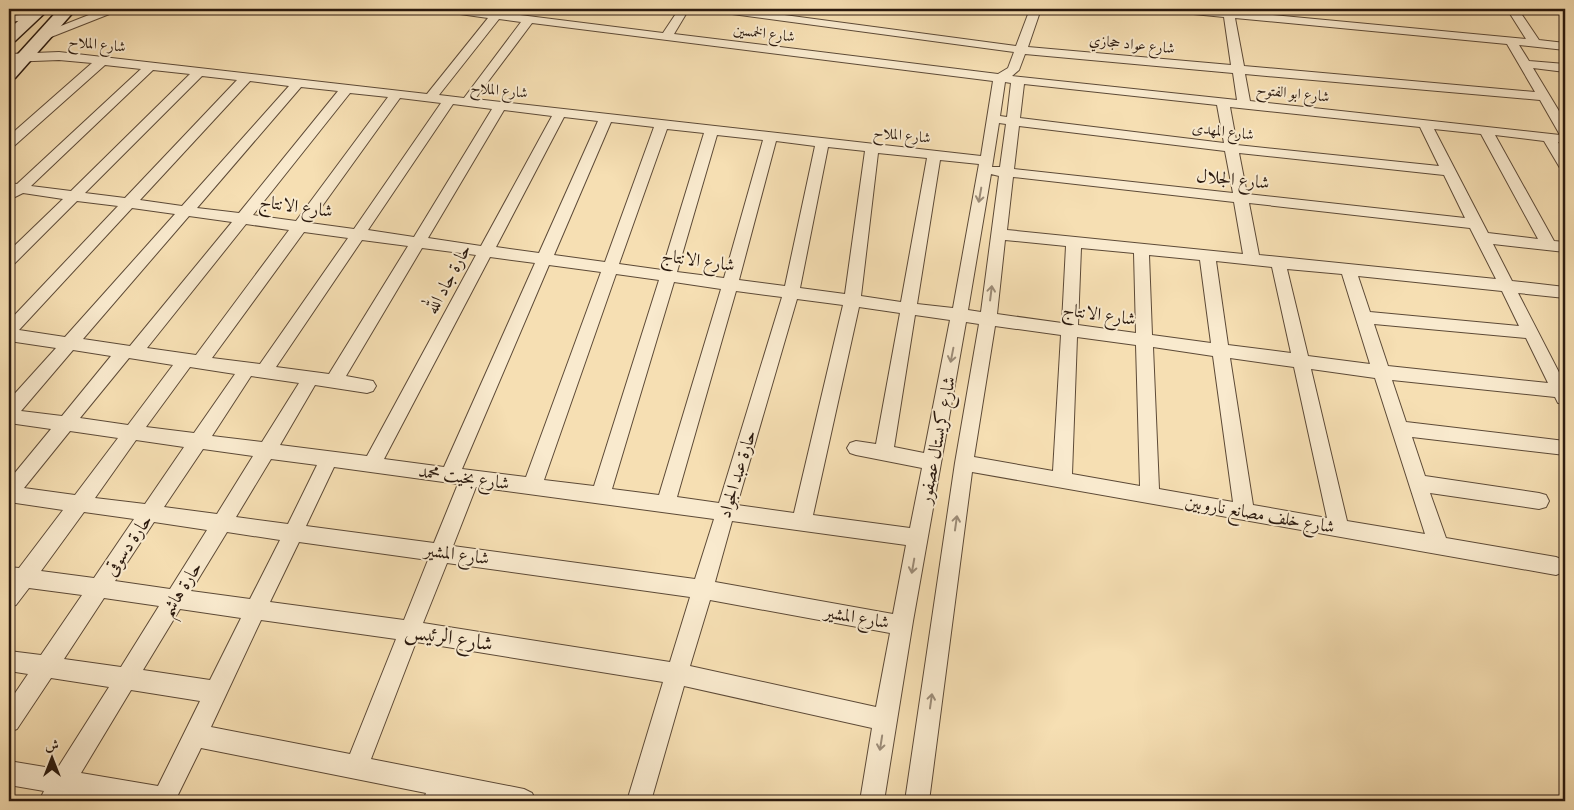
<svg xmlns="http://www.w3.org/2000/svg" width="1574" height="810" viewBox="0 0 1574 810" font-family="Vollkorn,Amiri,serif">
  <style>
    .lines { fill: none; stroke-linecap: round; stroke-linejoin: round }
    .street-casing { stroke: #5d4a37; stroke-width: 2 }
    .secondary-casing { stroke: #2a190e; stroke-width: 3 }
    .street { fill: #f9eace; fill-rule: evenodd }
    .secondary { fill: #f9eace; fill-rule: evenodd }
    .oneway { stroke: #9c8c78 }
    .labels { text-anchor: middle; stroke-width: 4; stroke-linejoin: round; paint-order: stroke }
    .far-street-label { font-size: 15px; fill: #2a190e; stroke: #f9eace }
    .street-label { font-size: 18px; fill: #2a190e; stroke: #f9eace }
    .near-street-label { font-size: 21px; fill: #2a190e; stroke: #f9eace }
  </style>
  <rect width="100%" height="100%" fill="#f6dfb3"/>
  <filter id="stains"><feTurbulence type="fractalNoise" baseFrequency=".004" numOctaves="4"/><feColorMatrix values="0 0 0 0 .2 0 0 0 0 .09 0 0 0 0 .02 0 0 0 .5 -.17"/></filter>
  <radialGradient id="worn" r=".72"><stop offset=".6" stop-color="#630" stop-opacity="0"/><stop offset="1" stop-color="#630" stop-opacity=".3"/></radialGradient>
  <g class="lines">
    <g class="street-casing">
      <g id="street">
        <polygon points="104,9 119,9 117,11 46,39 38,39 36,37 38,35"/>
        <path d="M441,9H471L493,11L495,9H506L504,13L663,33L679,9H689L674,34L998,74L1008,68L1014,52L717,12L711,9H740L1016,46L1030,9H1041L1028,47L1231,65L1224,17L1173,12L1168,9L1229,11L1526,39L1507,9H1518L1539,40L1565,43V50L1519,45L1529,61L1565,64V72L1533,68L1565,121V143L1558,142L1565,154V169L1560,168L1544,141L1495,135L1554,241L1565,242V252L1493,244L1512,281L1565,287V298L1518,293L1565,384V404L1558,403L1555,397L1392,380L1406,422L1565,441V455L1412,437L1425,476L1539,493L1546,495L1549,501L1546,507L1539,509L1430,493L1446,538L1556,557L1563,560L1565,564L1563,572L1556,575L972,472L929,801H905L955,463L979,324L966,322L913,621L884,801H860L872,728L684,686L651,801H627L663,682L416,642L371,759L524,789L532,793L536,801H466L448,798L447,801H423L426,793L201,748L175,801H107L68,795L64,801H39L44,791L9,785V761L57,769L109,687L51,678L17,729L9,732V702L28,674L9,671V651L41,655L82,595L29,588L16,605L9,607V567L19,568L63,510L9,502V480L51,429L9,423V400L56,348L9,341V321L118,206L77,201L14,264L9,265V251L63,199L23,193L15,197L10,196L9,183L17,184L141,69L105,65L14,146L9,147V136L92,63L59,60L9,62V54L59,52L427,94L488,18L446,12ZM1235,18L1507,44L1535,92L1244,66ZM499,19L521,22L464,98L439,95ZM532,23L993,81L981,156L475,99ZM1025,54L1233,73L1237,100L1012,76L1019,70ZM153,70L190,74L71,191L31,186ZM1245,74L1540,100L1560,135L1250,101ZM202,76L237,80L125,198L85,193ZM250,81L289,86L182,206L140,200ZM1005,82L1011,83L1007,117L1000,116ZM1024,84L1217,105L1224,143L1020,118ZM301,87L338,91L239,213L197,208ZM350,93L388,97L296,221L253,215ZM400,98L441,103L354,229L310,223ZM453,104L492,109L414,237L368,230ZM1230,107L1420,127L1439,166L1237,145ZM504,110L552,116L481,246L428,238ZM564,117L598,121L539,253L496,247ZM611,122L654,127L605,262L554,255ZM999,123L1006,124L1000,167H992ZM1019,126L1225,151L1233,193L1014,169ZM667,129L704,133L662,270L619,264ZM1434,129L1481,134L1538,239L1488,233ZM717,135L763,140L724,278L677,272ZM776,141L815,146L785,286L739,280ZM828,147L865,151L845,294L800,288ZM878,153L927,158L901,302L861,296ZM1239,153L1444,175L1465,218L1247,194ZM940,160L979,164L953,308L917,304ZM991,174L999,176L981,312L968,310ZM1013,177L1234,202L1243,254L1007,230ZM1249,203L1470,228L1496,279L1259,255ZM132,208L175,214L65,337L19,330ZM189,216L232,222L130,346L83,339ZM246,224L289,230L196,355L147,348ZM304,232L348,238L260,364L212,358ZM362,240L408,246L329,374L276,367ZM1005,240L1066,246L1062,323L997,314ZM422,248L476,255L367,456L280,445L315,385L367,393L373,391L376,386L373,381L346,376ZM1081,248L1134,253L1136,333L1078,325ZM1149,255L1200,260L1211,343L1152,335ZM490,257L535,263L444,467L384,459ZM1216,261L1272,267L1291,353L1228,345ZM549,265L601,272L526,477L462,469ZM1287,269L1342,274L1370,364L1308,356ZM616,274L659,280L594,486L544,480ZM1358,276L1502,291L1519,326L1370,312ZM674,282L721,289L659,495L612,489ZM736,291L782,297L719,503L677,497ZM797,299L843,305L794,513L737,505ZM859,307L900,313L876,444L856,441L850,443L847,448L850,453L856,455L922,468L910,528L813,515ZM915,315L950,320L924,453L894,447ZM1374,324L1526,338L1548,383L1388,366ZM995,326L1061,335L1053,471L974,457ZM1077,337L1136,345L1140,486L1072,474ZM1153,347L1213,356L1233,502L1159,489ZM73,350L111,356L62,416L21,411ZM129,358L173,365L128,425L80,418ZM1230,358L1294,367L1327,518L1253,505ZM190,367L235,374L194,433L146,427ZM1311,369L1375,378L1425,534L1347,521ZM251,376L299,383L262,442L212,436ZM70,431L118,438L75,495L24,488ZM136,440L184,447L145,504L95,498ZM203,449L253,456L217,514L164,507ZM271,459L317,465L288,524L236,517ZM334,467L458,484L434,543L306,526ZM476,487L714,519L695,579L453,546ZM84,512L134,519L94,578L41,571ZM732,521L906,545L893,614L715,582ZM154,522L207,530L170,589L115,581ZM227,532L280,540L250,599L191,591ZM299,542L428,560L404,620L270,602ZM447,563L690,597L670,662L423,623ZM104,598L159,606L121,667L64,659ZM710,600L890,633L876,707L690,666ZM180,609L241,618L210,680L143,670ZM261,620L396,639L350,754L211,727ZM131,690L200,701L158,786L81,773Z"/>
        <polygon points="32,14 38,17 36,19 9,22 9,16"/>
      </g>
    </g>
    <g class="secondary-casing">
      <g id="secondary">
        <polygon points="32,9 49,9 15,41 9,42 9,29"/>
        <polygon points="59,9 76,9 15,78 9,79 9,64"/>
      </g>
    </g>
    <use href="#street" class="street"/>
    <use href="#secondary" class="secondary"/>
  </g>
  <defs><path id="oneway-shaft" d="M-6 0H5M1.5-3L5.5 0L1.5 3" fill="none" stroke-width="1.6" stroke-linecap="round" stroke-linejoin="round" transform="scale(1.25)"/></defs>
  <g class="oneway">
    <use href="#oneway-shaft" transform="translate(980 195) rotate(100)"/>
    <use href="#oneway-shaft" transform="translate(991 293) rotate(-83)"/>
    <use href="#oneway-shaft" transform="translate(952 355) rotate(101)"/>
    <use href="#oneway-shaft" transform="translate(956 523) rotate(-82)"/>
    <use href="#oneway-shaft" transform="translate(913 566) rotate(100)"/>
    <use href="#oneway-shaft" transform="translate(931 701) rotate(-82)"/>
    <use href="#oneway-shaft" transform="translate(881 743) rotate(99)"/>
  </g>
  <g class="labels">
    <g class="far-street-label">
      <text transform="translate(764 33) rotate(7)" y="5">شارع الخمسين</text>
      <text transform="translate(97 44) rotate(6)" y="5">شارع الملاح</text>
      <text transform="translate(1132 44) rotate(6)" y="5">شارع عواد حجازي</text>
      <text transform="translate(499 90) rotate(6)" y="5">شارع الملاح</text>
      <text transform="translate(1293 93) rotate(6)" y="5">شارع ابو الفتوح</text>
      <text transform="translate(1223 131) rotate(7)" y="5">شارع المهدى</text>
      <text transform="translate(902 135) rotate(6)" y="5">شارع الملاح</text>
    </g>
    <g class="street-label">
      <text transform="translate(1233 179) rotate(6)" y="6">شارع الجلال</text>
      <text transform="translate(296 206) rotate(8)" y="6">شارع الانتاج</text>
      <text transform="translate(698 260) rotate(8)" y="6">شارع الانتاج</text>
      <text transform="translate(448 279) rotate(-62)" y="6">حارة جاد الله</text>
      <text transform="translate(1099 314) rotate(8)" y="6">شارع الانتاج</text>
      <text transform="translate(937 440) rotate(-79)" y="6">شارع كريستال عصفور</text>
      <text transform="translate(737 474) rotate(-73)" y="6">حارة عبد الجواد</text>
      <text transform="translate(464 477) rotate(8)" y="6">شارع بخيت محمد</text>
      <text transform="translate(1260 514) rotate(10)" y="6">شارع خلف مصانع ناروبين</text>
      <text transform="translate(128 545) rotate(-56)" y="6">حارة دسوقى</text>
      <text transform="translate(457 554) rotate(8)" y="6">شارع المشير</text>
      <text transform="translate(181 589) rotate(-58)" y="6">حارة هاشم</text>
      <text transform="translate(857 617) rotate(10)" y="6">شارع المشير</text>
    </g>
    <g class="near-street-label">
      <text transform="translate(449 637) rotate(9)" y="7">شارع الرئيس</text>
    </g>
  </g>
  <rect width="1574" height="810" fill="none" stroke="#f6dfb3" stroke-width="30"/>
  <rect x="10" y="10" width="1554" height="790" fill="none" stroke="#2a190e" stroke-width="2.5"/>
  <rect x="15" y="15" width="1544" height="780" fill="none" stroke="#2a190e"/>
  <g transform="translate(52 758)" stroke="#f9eace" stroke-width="4" paint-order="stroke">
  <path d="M0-4L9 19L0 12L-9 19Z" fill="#2a190e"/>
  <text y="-8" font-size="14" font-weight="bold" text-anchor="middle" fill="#2a190e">ش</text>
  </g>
  <rect width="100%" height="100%" filter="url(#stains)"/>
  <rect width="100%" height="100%" fill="url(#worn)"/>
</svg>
